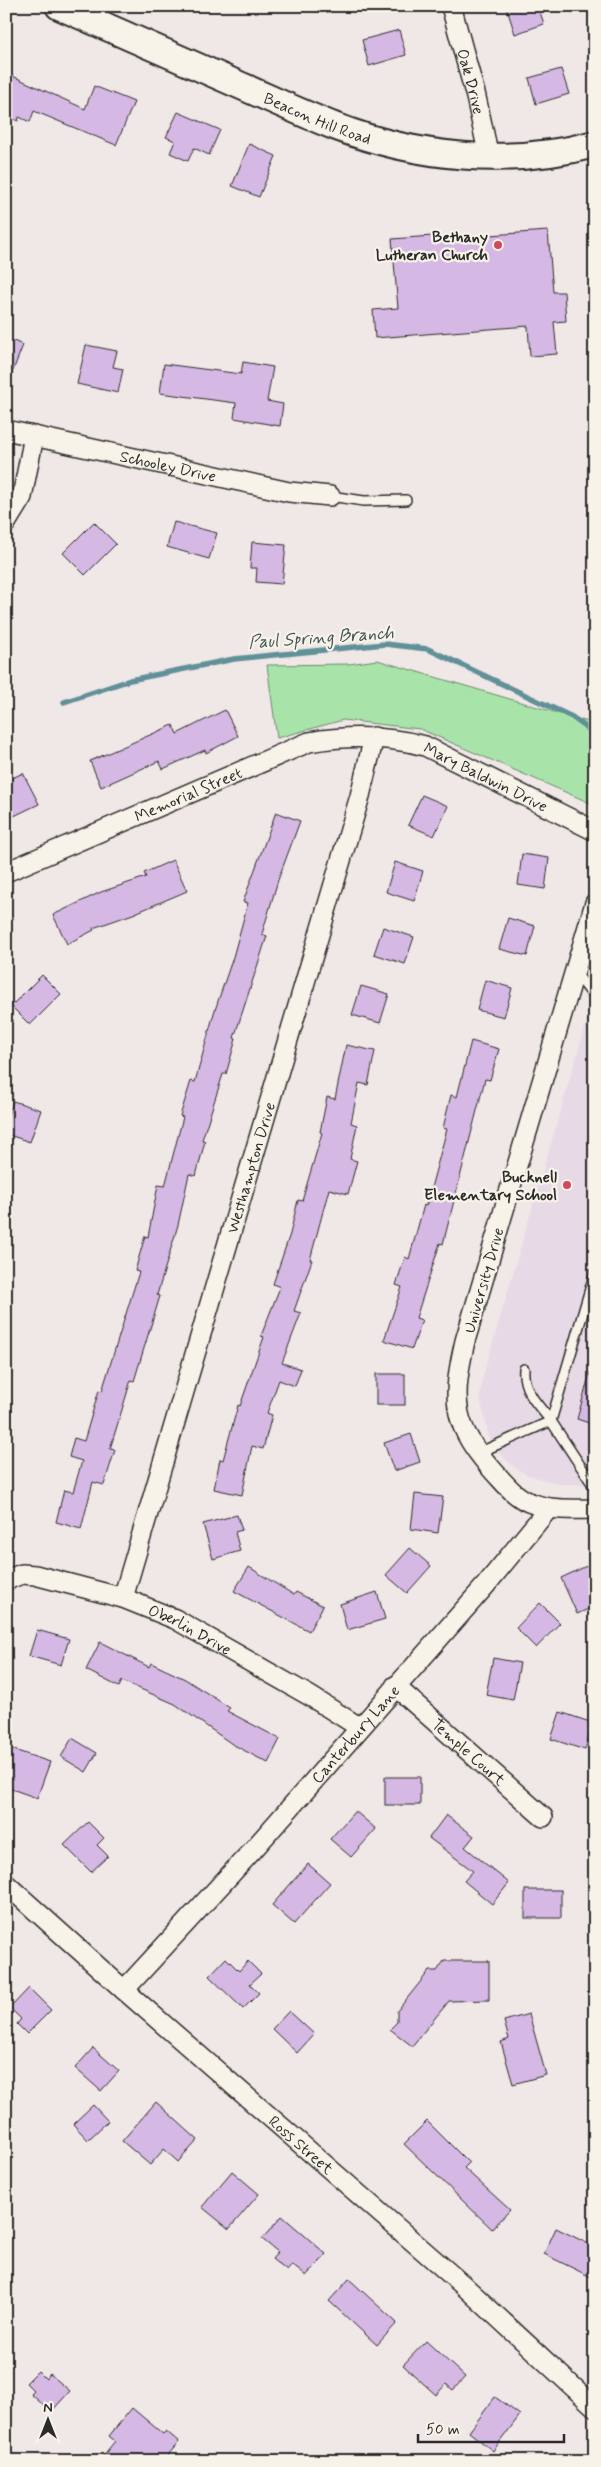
<svg xmlns="http://www.w3.org/2000/svg" width="601" height="2467" viewBox="0 0 601 2467" font-family="Mynerve,sans-serif">
  <style>
    .built { fill: #e8d9e6 }
    .green { fill: #a8e4aa; stroke: #6a886a }
    .lines { fill: none; stroke-linecap: round; stroke-linejoin: round }
    .stream { stroke: #619098; stroke-width: 5.5 }
    .building { fill: #d6b8e5; stroke: #2b2b2b }
    .lane-casing { stroke: #2b2b2b; stroke-width: 12 }
    .street-casing { stroke: #2b2b2b; stroke-width: 22 }
    .secondary-casing { stroke: #2b2b2b; stroke-width: 30 }
    .lane { stroke: #f7f3e8; stroke-width: 9 }
    .street { stroke: #f7f3e8; stroke-width: 19 }
    .secondary { stroke: #f7f3e8; stroke-width: 26 }
    .poi-dot { fill: #d1495b; stroke: #f7f3e8; stroke-width: 2 }
    .labels { text-anchor: middle; stroke-width: 4.5; stroke-linejoin: round; paint-order: stroke }
    .street-label { font-size: 16px; fill: #2b2b2b; stroke: #f7f3e8 }
    .poi-label { font-size: 16px; font-weight: bold; fill: #2b2b2b; stroke: #f7f3e8; text-anchor: end }
    .water-label { font-size: 18px; font-style: italic; fill: #425558; stroke: #f7f3e8 }
  </style>
  <rect width="100%" height="100%" fill="#f0e7e7"/>
  <filter id="ink" filterUnits="userSpaceOnUse"><feTurbulence type="fractalNoise" baseFrequency=".02" numOctaves="2"/><feDisplacementMap in="SourceGraphic" scale="10" xChannelSelector="R" yChannelSelector="G"/><feConvolveMatrix kernelMatrix="1 2 1 2 8 2 1 2 1" color-interpolation-filters="sRGB"/></filter>
  <g filter="url(#ink)">
    <polygon class="built" points="595,993 595,1484 559,1484 528,1475 515,1468 497,1451 489,1436 480,1398 483,1376"/>
    <polygon class="green" points="377,660 595,724 595,805 420,729 343,720 277,738 267,665 349,664"/>
    <g class="lines">
      <polyline class="stream" points="64,702 130,680 234,659 385,644 428,649 572,717 595,734"/>
    </g>
    <g class="building">
      <polygon points="506,6 538,6 544,24 515,34"/>
      <polygon points="399,30 406,55 369,66 362,40"/>
      <polygon points="561,69 569,94 536,104 529,78"/>
      <polygon points="6,73 85,109 94,86 134,102 116,145 34,111 30,122 19,117 18,121 6,116"/>
      <polygon points="178,112 220,130 209,155 194,148 188,161 170,153 175,141 166,137"/>
      <polygon points="249,144 276,156 259,197 232,186"/>
      <polygon points="548,231 553,292 564,292 566,321 554,322 557,354 530,356 528,326 375,338 373,310 398,308 392,239 432,236 432,239"/>
      <polygon points="6,338 23,345 7,386 6,386"/>
      <polygon points="86,345 117,351 113,367 123,369 118,393 77,384"/>
      <polygon points="243,362 273,367 267,401 283,404 280,426 234,418 236,403 160,393 164,364 241,374"/>
      <polygon points="94,522 116,544 85,575 63,553"/>
      <polygon points="174,522 217,533 209,559 167,547"/>
      <polygon points="252,542 286,545 282,584 256,582 257,568 250,568"/>
      <polygon points="225,710 238,736 206,753 205,750 163,769 159,761 101,787 90,761 173,725 177,734"/>
      <polygon points="23,773 39,804 14,816 6,799 6,781"/>
      <polygon points="422,795 448,806 434,836 408,825"/>
      <polygon points="276,812 300,821 278,880 262,934 267,936 234,1038 236,1039 226,1074 223,1074 202,1140 205,1141 196,1176 189,1174 178,1225 157,1295 160,1296 134,1381 131,1380 110,1449 115,1450 104,1485 93,1482 81,1529 56,1522 64,1490 73,1492 82,1461 69,1457 74,1438 84,1441 99,1390 102,1391 139,1272 135,1271 145,1236 148,1237 158,1185 165,1186 183,1117 180,1116 191,1081 195,1082 214,1013 233,957 248,903 243,902"/>
      <polygon points="522,854 549,858 545,889 518,885"/>
      <polygon points="173,860 187,891 133,914 93,928 94,930 67,944 53,915 101,892 146,877 144,873"/>
      <polygon points="395,862 423,871 414,901 386,892"/>
      <polygon points="508,918 535,926 527,956 499,949"/>
      <polygon points="383,927 414,937 405,964 374,954"/>
      <polygon points="42,975 61,994 30,1025 11,1006"/>
      <polygon points="485,980 512,988 504,1017 477,1010"/>
      <polygon points="361,986 389,994 380,1023 352,1015"/>
      <polygon points="471,1041 499,1049 490,1080 485,1079 443,1244 440,1243 416,1318 422,1320 412,1349 384,1340 402,1287 396,1285 405,1257 409,1259 424,1205 426,1206 447,1129 443,1128 451,1095 457,1097"/>
      <polygon points="346,1045 375,1051 368,1085 359,1083 351,1123 357,1125 350,1159 357,1161 348,1194 329,1189 310,1260 312,1260 294,1311 301,1313 282,1363 301,1369 295,1386 279,1380 267,1413 272,1415 263,1449 252,1446 242,1495 214,1489 220,1459 223,1460 238,1405 240,1406 264,1337 261,1336 280,1287 273,1284 290,1234 298,1200 302,1201 322,1133 320,1132 327,1097 335,1099"/>
      <polygon points="13,1101 41,1110 30,1142 6,1134 6,1121"/>
      <polygon points="590,1373 595,1373 595,1425 577,1419"/>
      <rect x="376" y="1374" width="29" height="31"/>
      <polygon points="411,1434 420,1462 394,1471 384,1443"/>
      <polygon points="415,1494 443,1497 438,1533 411,1529"/>
      <polygon points="237,1515 242,1530 235,1532 240,1551 213,1559 203,1524"/>
      <polygon points="410,1548 431,1566 407,1593 386,1575"/>
      <polygon points="595,1562 595,1592 587,1595 593,1607 577,1614 561,1578"/>
      <polygon points="249,1567 294,1595 296,1592 323,1606 309,1631 234,1591"/>
      <polygon points="377,1592 385,1619 347,1630 340,1604"/>
      <polygon points="540,1603 560,1623 536,1648 516,1628"/>
      <polygon points="37,1630 69,1639 61,1665 29,1656"/>
      <polygon points="100,1642 149,1667 151,1663 185,1679 230,1708 227,1711 280,1739 268,1763 232,1744 175,1704 122,1681 119,1687 86,1670"/>
      <polygon points="493,1658 520,1663 513,1700 486,1695"/>
      <polygon points="560,1712 593,1723 585,1750 551,1739"/>
      <polygon points="72,1738 97,1753 86,1772 61,1757"/>
      <polygon points="11,1749 50,1762 37,1798 6,1787 6,1763"/>
      <rect x="385" y="1777" width="35" height="28"/>
      <polygon points="355,1811 376,1829 351,1857 330,1839"/>
      <polygon points="446,1815 474,1836 465,1847 509,1883 492,1904 464,1881 473,1871 429,1838"/>
      <polygon points="88,1822 104,1838 97,1845 108,1856 91,1872 64,1845"/>
      <polygon points="308,1864 330,1883 294,1924 272,1905"/>
      <rect x="525" y="1890" width="36" height="28"/>
      <polygon points="226,1958 239,1971 248,1961 261,1974 250,1984 259,1993 243,2009 209,1976"/>
      <polygon points="444,1961 489,1961 489,2000 449,2001 412,2046 390,2029 397,2022 397,2011 429,1971 437,1971"/>
      <polygon points="29,1988 51,2010 27,2034 17,2024 21,2019 10,2008"/>
      <polygon points="289,2011 314,2034 297,2053 272,2029"/>
      <polygon points="529,2014 546,2075 513,2084 501,2042 509,2039 504,2021"/>
      <polygon points="93,2048 119,2071 101,2091 75,2068"/>
      <polygon points="156,2102 198,2140 178,2162 164,2149 150,2165 122,2141"/>
      <polygon points="93,2105 108,2121 88,2140 73,2124"/>
      <polygon points="427,2121 469,2163 464,2168 510,2210 492,2229 404,2144"/>
      <polygon points="232,2171 259,2194 229,2229 202,2207"/>
      <polygon points="282,2216 326,2254 306,2276 292,2265 287,2271 272,2259 278,2252 262,2239"/>
      <polygon points="556,2228 595,2247 595,2279 544,2254"/>
      <polygon points="349,2279 397,2323 377,2345 329,2301"/>
      <polygon points="426,2341 465,2377 453,2390 446,2384 436,2395 403,2365"/>
      <polygon points="38,2371 46,2379 50,2374 70,2391 51,2412 31,2394 34,2391 26,2383"/>
      <polygon points="495,2397 520,2415 493,2451 469,2432"/>
      <polygon points="132,2408 163,2434 166,2431 179,2442 163,2461 99,2461 115,2441 109,2436"/>
    </g>
    <g class="lines">
      <g class="lane-casing">
        <g id="lane">
          <polyline points="330,496 364,501 406,500"/>
          <polyline points="575,972 595,998"/>
          <polyline points="595,1272 551,1421 595,1488"/>
          <path d="M478,1453L551,1421C538,1405 522,1390 524,1369"/>
        </g>
      </g>
      <g class="street-casing">
        <g id="street">
          <path id="s1" d="M451,6L476,97L489,157"/>
          <path id="s2" d="M6,430L289,492L330,496"/>
          <polyline points="6,523 22,497 34,436"/>
          <path id="s3" d="M6,872L309,742C349,735 386,736 425,746L595,831"/>
          <path d="M595,903L465,1341C451,1402 452,1426 496,1474C507,1486 517,1499 534,1504C553,1511 575,1509 595,1509"/>
          <path id="s4" d="M6,1580L22,1574L35,1575L123,1598L175,1619L310,1696L359,1727"/>
          <path id="s5" d="M123,1598L360,796L374,737"/>
          <path id="s6" d="M395,1686L543,1817"/>
          <path id="s7" d="M6,1884L124,1990L464,2286L595,2407"/>
          <path id="s8" d="M124,1990L252,1851L485,1586L549,1508"/>
        </g>
      </g>
      <g class="secondary-casing">
        <g id="secondary">
          <path id="s9" d="M59,6C118,32 177,58 237,84C269,98 301,113 334,126C417,158 509,167 595,144"/>
        </g>
      </g>
      <use href="#lane" class="lane"/>
      <use href="#street" class="street"/>
      <use href="#secondary" class="secondary"/>
    </g>
  </g>
  <g class="poi-dot">
    <circle cx="498" cy="245" r="5"/>
    <circle cx="567" cy="1185" r="5"/>
  </g>
  <g class="labels">
    <g class="street-label">
      <text dy="6" stroke="none"><textPath href="#s1" startOffset="78">Oak Drive</textPath></text>
      <text dy="6" stroke="none"><textPath href="#s9" startOffset="282">Beacon Hill Road</textPath></text>
      <text dy="6" stroke="none"><textPath href="#s2" startOffset="166">Schooley Drive</textPath></text>
      <text dy="6" stroke="none"><textPath href="#s3" startOffset="515">Mary Baldwin Drive</textPath></text>
      <text dy="6" stroke="none"><textPath href="#s3" startOffset="198">Memorial Street</textPath></text>
      <text dy="6" stroke="none"><textPath href="#s5" startOffset="449">Westhampton Drive</textPath></text>
      <text transform="translate(483 1280) rotate(-74)" y="6">University Drive</text>
      <text dy="6" stroke="none"><textPath href="#s4" startOffset="195">Oberlin Drive</textPath></text>
      <text dy="6" stroke="none"><textPath href="#s8" startOffset="345">Canterbury Lane</textPath></text>
      <text dy="6" stroke="none"><textPath href="#s6" startOffset="99">Temple Court</textPath></text>
      <text dy="6" stroke="none"><textPath href="#s7" startOffset="394">Ross Street</textPath></text>
    </g>
    <g class="poi-label">
      <text x="488" y="242">Bethany<tspan x="488" dy="18">Lutheran Church</tspan></text>
      <text x="557" y="1182">Bucknell<tspan x="557" dy="18">Elementary School</tspan></text>
    </g>
    <g class="water-label">
      <text transform="translate(321 637) rotate(-4)" y="6">Paul Spring Branch</text>
    </g>
  </g>
  <rect width="601" height="2467" fill="none" stroke="#f7f3e8" stroke-width="25"/>
  <rect x="12" y="12" width="576" height="2442" fill="none" stroke="#2b2b2b" stroke-width="2" filter="url(#ink)"/>
  <g transform="translate(48 2420)" stroke="#f7f3e8" stroke-width="4" paint-order="stroke">
  <path d="M0-4L9 19L0 12L-9 19Z" fill="#2b2b2b"/>
  <text y="-8" font-size="14" font-weight="bold" text-anchor="middle" fill="#2b2b2b">N</text>
  </g>
  <path d="M418 2434v8h146v-8" fill="none" stroke="#2b2b2b" stroke-width="2.5"/>
  <text x="426" y="2434" font-size="15" fill="#2b2b2b" stroke="#f7f3e8" stroke-width="4" paint-order="stroke">50 m</text>
</svg>
